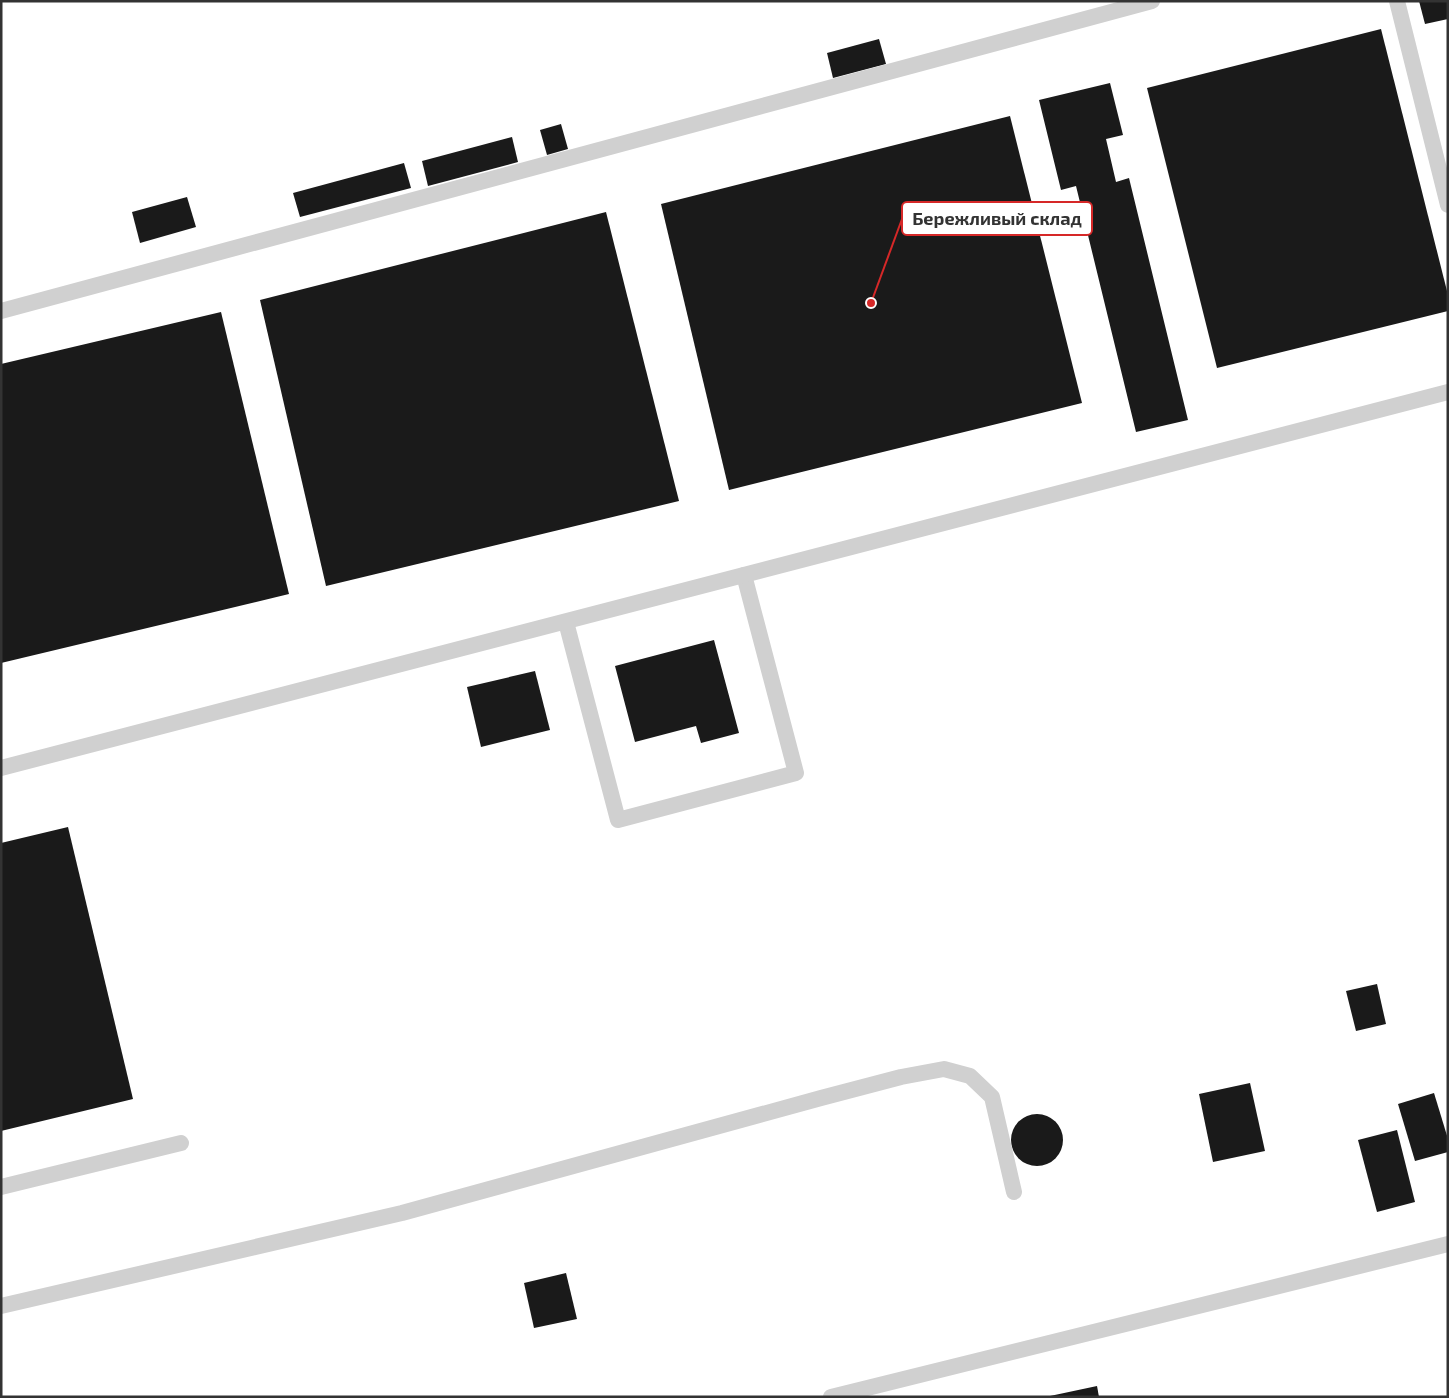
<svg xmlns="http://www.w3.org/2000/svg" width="1449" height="1398" viewBox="0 0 1449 1398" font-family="'Exo 2',sans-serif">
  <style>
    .building { fill: #1a1a1a }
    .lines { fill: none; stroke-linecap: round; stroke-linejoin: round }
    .lane { stroke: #d0d0d0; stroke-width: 16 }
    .leader { fill: none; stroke: #d62828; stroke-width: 2 }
    .callout-dot { fill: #d62828; stroke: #fff; stroke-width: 2 }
    .callout { fill: #fff; stroke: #d62828; stroke-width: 2 }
    .callout-label { font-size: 18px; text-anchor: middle; font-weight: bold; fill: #333 }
  </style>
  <rect width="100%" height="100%" fill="#fff"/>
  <g class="building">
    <polygon points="1419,1 1448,1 1448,19 1425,24"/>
    <polygon points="1381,29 1448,295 1448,311 1217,368 1147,88"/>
    <polygon points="879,39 886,64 833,78 827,53"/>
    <polygon points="1110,83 1123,135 1106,139 1116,182 1129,178 1188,420 1136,432 1076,186 1061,190 1039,100"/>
    <polygon points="1010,116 1082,403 729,490 661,204"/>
    <polygon points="561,124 568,149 547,155 540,130"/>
    <polygon points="512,137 518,162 428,186 422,161"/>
    <polygon points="404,163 411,188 300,217 293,193"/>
    <polygon points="187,197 196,227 140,243 132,212"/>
    <polygon points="606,212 679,501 326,586 260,300"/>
    <polygon points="221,312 289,594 1,663 1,364"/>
    <polygon points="714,640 739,733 701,743 696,726 635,742 615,666"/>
    <polygon points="535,671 550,730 481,747 467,687"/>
    <polygon points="68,827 133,1099 1,1131 1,843"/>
    <polygon points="1377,984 1386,1024 1356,1031 1346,991"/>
    <polygon points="1250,1083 1265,1151 1213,1162 1199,1094"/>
    <polygon points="1434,1093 1448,1139 1448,1152 1415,1161 1398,1104"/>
    <circle cx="1037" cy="1140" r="26"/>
    <polygon points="1397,1130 1415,1202 1377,1212 1358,1140"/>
    <polygon points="566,1273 577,1319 534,1328 524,1283"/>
    <polygon points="1097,1386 1099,1397 1050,1397 1050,1396"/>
  </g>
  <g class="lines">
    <g class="lane">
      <polyline points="1397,1 1448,205"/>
      <polyline points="1,311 1152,1"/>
      <polyline points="566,622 618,820 796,773 744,575"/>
      <polyline points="1,768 1448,392"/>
      <polyline points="1,1187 181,1143"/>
      <polyline points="1,1306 402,1213 821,1098 901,1077 944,1069 970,1076 992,1097 1014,1192"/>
      <polyline points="831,1397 1448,1244"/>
    </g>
  </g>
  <path class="leader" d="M871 303L902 219"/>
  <circle class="callout-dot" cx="871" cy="303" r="5"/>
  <rect class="callout" x="902" y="202" width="190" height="33" rx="5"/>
  <g class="callout-label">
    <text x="997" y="225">Бережливый склад</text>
  </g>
  <rect width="1449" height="1398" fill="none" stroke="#333333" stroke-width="5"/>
</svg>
